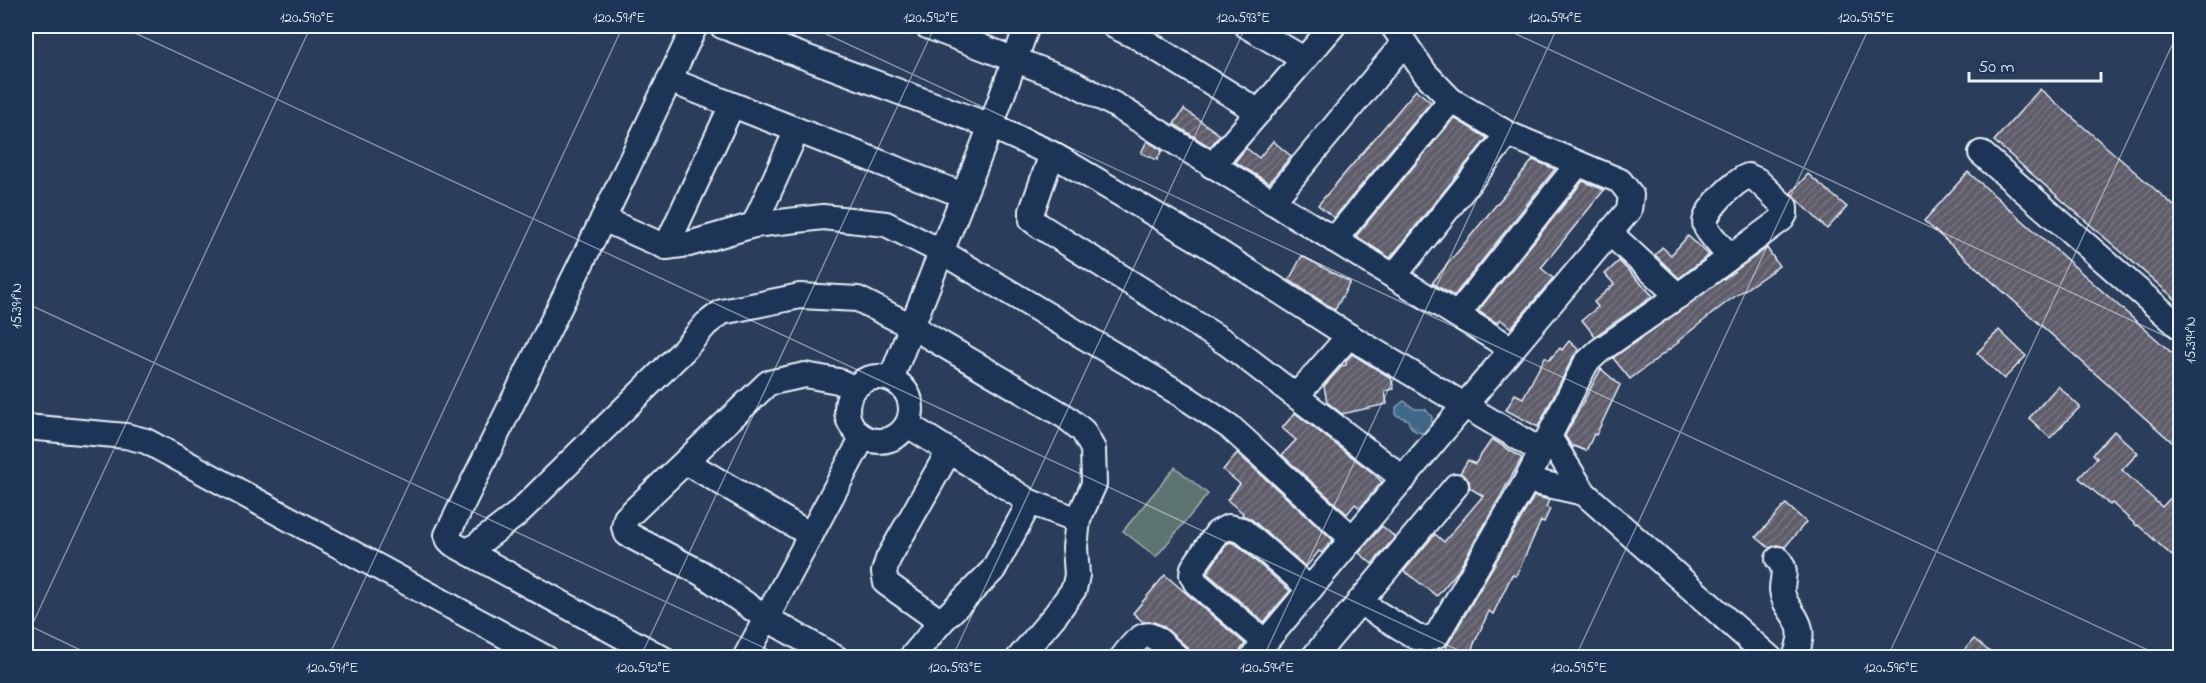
<svg xmlns="http://www.w3.org/2000/svg" width="2206" height="683" viewBox="0 0 2206 683" font-family="'Indie Flower',sans-serif">
  <style>
    .park { fill: #5b7471; stroke: #a2b2b4; stroke-width: 1.5 }
    .water { fill: url(#water-ripples); stroke: #839eb4; stroke-width: 1.5 }
    .building { fill: url(#building-hatch); stroke: #e8f1f8; stroke-width: 1.5 }
    .lines { fill: none; stroke-linecap: round; stroke-linejoin: round }
    .minor-casing { stroke: #e8f1f8; stroke-width: 28 }
    .minor { stroke: #1d3557; stroke-width: 24 }
    .ticks { fill: none; stroke: #e8f1f8; stroke-width: 1.5; stroke-opacity: 0.45 }
    .neatline { fill: none; stroke: #e8f1f8; stroke-width: 2 }
    .ticks-label { font-size: 15px; text-anchor: middle; fill: #e8f1f8 }
  </style>
  <defs>
    <pattern id="water-ripples" width="26" height="14" patternUnits="userSpaceOnUse" patternTransform="scale(1.5)"><rect width="26" height="14" fill="#3f6787"/><path d="M2 4q2-2 4 0t4 0M15 11q2-2 4 0t4 0" fill="none" stroke="#5b7d99"/></pattern>
    <pattern id="building-hatch" width="6" height="6" patternUnits="userSpaceOnUse" patternTransform="scale(1.5)"><rect width="6" height="6" fill="#605d6b"/><path d="M-1 1l2-2M0 6l6-6M5 7l2-2" fill="none" stroke="#777581"/></pattern>
  </defs>
  <rect width="100%" height="100%" fill="#2a3d5b"/>
  <filter id="ink" filterUnits="userSpaceOnUse"><feTurbulence type="fractalNoise" baseFrequency=".0167" numOctaves="2"/><feDisplacementMap in="SourceGraphic" scale="12" xChannelSelector="R" yChannelSelector="G"/><feConvolveMatrix kernelMatrix="1 2 1 2 8 2 1 2 1" color-interpolation-filters="sRGB"/></filter>
  <g filter="url(#ink)">
    <polygon class="park" points="1175,467 1208,494 1156,557 1123,531"/>
    <path class="water" d="M1404,401L1415,409H1425L1432,417L1431,427L1425,433C1415,433 1410,429 1408,420L1396,415V407Z"/>
    <g class="building">
      <polygon points="2040,89 2181,212 2181,304 1994,141"/>
      <polygon points="1416,90 1431,102 1334,218 1318,205"/>
      <polygon points="1184,109 1220,135 1210,147 1174,124"/>
      <polygon points="1454,118 1487,138 1390,258 1356,236"/>
      <polygon points="1147,141 1162,150 1157,160 1141,153"/>
      <polygon points="1273,141 1291,156 1269,183 1235,162 1246,148 1259,158"/>
      <polygon points="1533,160 1555,169 1454,296 1432,283"/>
      <polygon points="1968,172 2181,361 2181,450 1924,221"/>
      <polygon points="1808,174 1847,207 1827,229 1791,193"/>
      <polygon points="1583,181 1604,190 1541,268 1553,278 1511,328 1500,319 1497,323 1478,311"/>
      <polygon points="1688,236 1709,255 1679,278 1655,255 1662,247 1671,255"/>
      <polygon points="1767,248 1779,266 1727,302 1678,341 1679,342 1630,379 1613,358"/>
      <polygon points="1302,256 1350,282 1335,310 1289,280"/>
      <polygon points="1619,261 1653,296 1595,336 1582,320 1598,307 1594,302 1614,284 1605,274"/>
      <polygon points="1999,330 2026,356 2004,379 1977,353"/>
      <polygon points="1569,341 1579,350 1573,357 1538,427 1506,410 1515,394 1523,398 1545,357 1549,360 1560,348 1562,350"/>
      <polygon points="1352,354 1391,378 1394,389 1385,391 1387,404 1342,414 1327,402 1324,386 1342,366 1346,365 1346,361"/>
      <polygon points="1601,369 1620,385 1596,435 1594,434 1586,451 1574,446 1573,448 1565,436"/>
      <polygon points="2058,386 2080,407 2050,438 2029,418"/>
      <polygon points="1295,413 1374,474 1382,482 1360,508 1355,504 1347,514 1282,455 1296,440 1282,428"/>
      <polygon points="2114,431 2138,453 2122,470 2162,507 2181,487 2181,564 2138,525 2137,526 2112,503 2110,505 2079,478 2097,458 2093,454"/>
      <polygon points="1492,439 1522,458 1458,571 1437,596 1404,571 1435,534 1444,542 1483,496 1470,488 1469,481 1460,473 1468,460 1475,464"/>
      <polygon points="1237,453 1333,540 1322,553 1319,551 1306,567 1251,519 1242,515 1243,513 1227,500 1240,484 1223,470"/>
      <polygon points="1534,496 1549,500 1546,507 1550,509 1544,522 1541,521 1516,576 1512,575 1493,614 1489,611 1470,653 1468,653 1466,657 1442,657 1448,644"/>
      <polygon points="1786,504 1806,522 1785,547 1777,545 1769,548 1756,537"/>
      <polygon points="1382,526 1395,537 1372,564 1359,553"/>
      <polygon points="1230,542 1235,543 1290,591 1264,622 1207,573 1227,544"/>
      <polygon points="1165,575 1245,644 1236,657 1192,657 1188,648 1163,626 1154,622 1143,622 1133,613"/>
      <polygon points="1974,639 1996,657 1958,657"/>
    </g>
    <g class="lines">
      <g class="minor-casing">
        <g id="minor">
          <polyline points="722,26 991,126 1052,154 1209,246 1349,336 1541,451"/>
          <polyline points="927,26 1068,80 1115,105 1512,349"/>
          <polyline points="1114,26 1141,39 1259,112"/>
          <polyline points="1247,26 1304,59"/>
          <polyline points="669,80 963,195"/>
          <polyline points="1981,153 2180,327"/>
          <polyline points="1052,154 1032,211 1032,220 1040,226 1228,344 1404,479"/>
          <polyline points="1212,166 1333,26"/>
          <polyline points="1272,202 1404,43"/>
          <polyline points="603,219 666,247 689,244 754,225 823,217 886,224 940,251 1182,395 1230,427 1352,538"/>
          <polyline points="754,225 797,130"/>
          <polyline points="1610,233 1678,296"/>
          <polyline points="1334,240 1451,100"/>
          <polyline points="666,247 732,105"/>
          <polyline points="1394,276 1508,134"/>
          <polyline points="1457,315 1578,164"/>
          <circle cx="879" cy="409" r="32"/>
          <polyline points="891,379 991,126 1027,26"/>
          <polyline points="1297,395 1349,336"/>
          <polyline points="908,425 1030,502 1078,520"/>
          <polyline points="26,427 126,436 146,441 546,658"/>
          <polyline points="1549,437 1584,493 1770,658"/>
          <polyline points="686,462 811,535"/>
          <polyline points="1527,480 1584,493"/>
          <polyline points="469,551 516,515 683,351 706,324 722,312 800,296 858,299 911,326 1066,417 1083,431 1093,449 1094,484 1078,520 1075,547 1077,575 1074,589 1056,614 1019,658"/>
          <path d="M1778,559C1788,570 1782,577 1782,590C1783,606 1797,614 1800,629C1802,638 1798,649 1795,658"/>
          <path d="M1359,602L1416,637L1427,639L1437,635L1527,480L1586,363L1599,351L1678,296L1782,219L1785,214V207L1757,180L1748,176C1736,180 1699,214 1706,227C1711,237 1722,247 1729,256"/>
          <polyline points="941,622 886,583 884,572 888,559 949,451"/>
          <polyline points="1265,642 1196,583 1192,575 1193,568 1217,533 1228,527 1242,530 1310,589"/>
          <polyline points="662,658 453,544 449,540 447,535 603,219 695,26"/>
          <polyline points="745,658 863,437"/>
          <polyline points="836,658 766,618 701,573 627,534 624,527 626,518 768,383 805,375 838,381 854,388"/>
          <polyline points="911,658 941,622 993,570 1030,502"/>
          <path d="M1122,658C1148,623 1150,633 1178,658"/>
          <polyline points="1252,658 1629,210 1631,195 1620,181 1508,134 1451,100 1425,73 1393,26"/>
          <polyline points="1313,658 1456,486"/>
        </g>
      </g>
      <use href="#minor" class="minor"/>
    </g>
  </g>
  <path class="ticks" d="M120,26L1475,658M809,26L2165,658M1499,26L2180,343M26,303L786,658M26,624L97,658M26,638L311,26M328,658L623,26M640,658L935,26M952,658L1246,26M1263,658L1558,26M1575,658L1870,26M1887,658L2180,28"/>
  <rect width="2206" height="683" fill="none" stroke="#1d3557" stroke-width="66"/>
  <path d="M1969 72v9h132v-9" fill="none" stroke="#e8f1f8" stroke-width="3"/>
  <text x="1978" y="72" font-size="18" fill="#e8f1f8" stroke="#1d3557" stroke-width="4.5" paint-order="stroke">50 m</text>
  <rect x="33" y="33" width="2140" height="617" class="neatline"/>
  <g class="ticks-label">
    <text x="307" y="22">120.590°E</text>
    <text x="619" y="22">120.591°E</text>
    <text x="931" y="22">120.592°E</text>
    <text x="1243" y="22">120.593°E</text>
    <text x="1555" y="22">120.594°E</text>
    <text x="1866" y="22">120.595°E</text>
    <text transform="translate(16 306) rotate(-90)" y="5">15.391°N</text>
    <text transform="translate(2190 340) rotate(-90)" y="5">15.394°N</text>
    <text x="332" y="672">120.591°E</text>
    <text x="643" y="672">120.592°E</text>
    <text x="955" y="672">120.593°E</text>
    <text x="1267" y="672">120.594°E</text>
    <text x="1579" y="672">120.595°E</text>
    <text x="1891" y="672">120.596°E</text>
  </g>
</svg>
